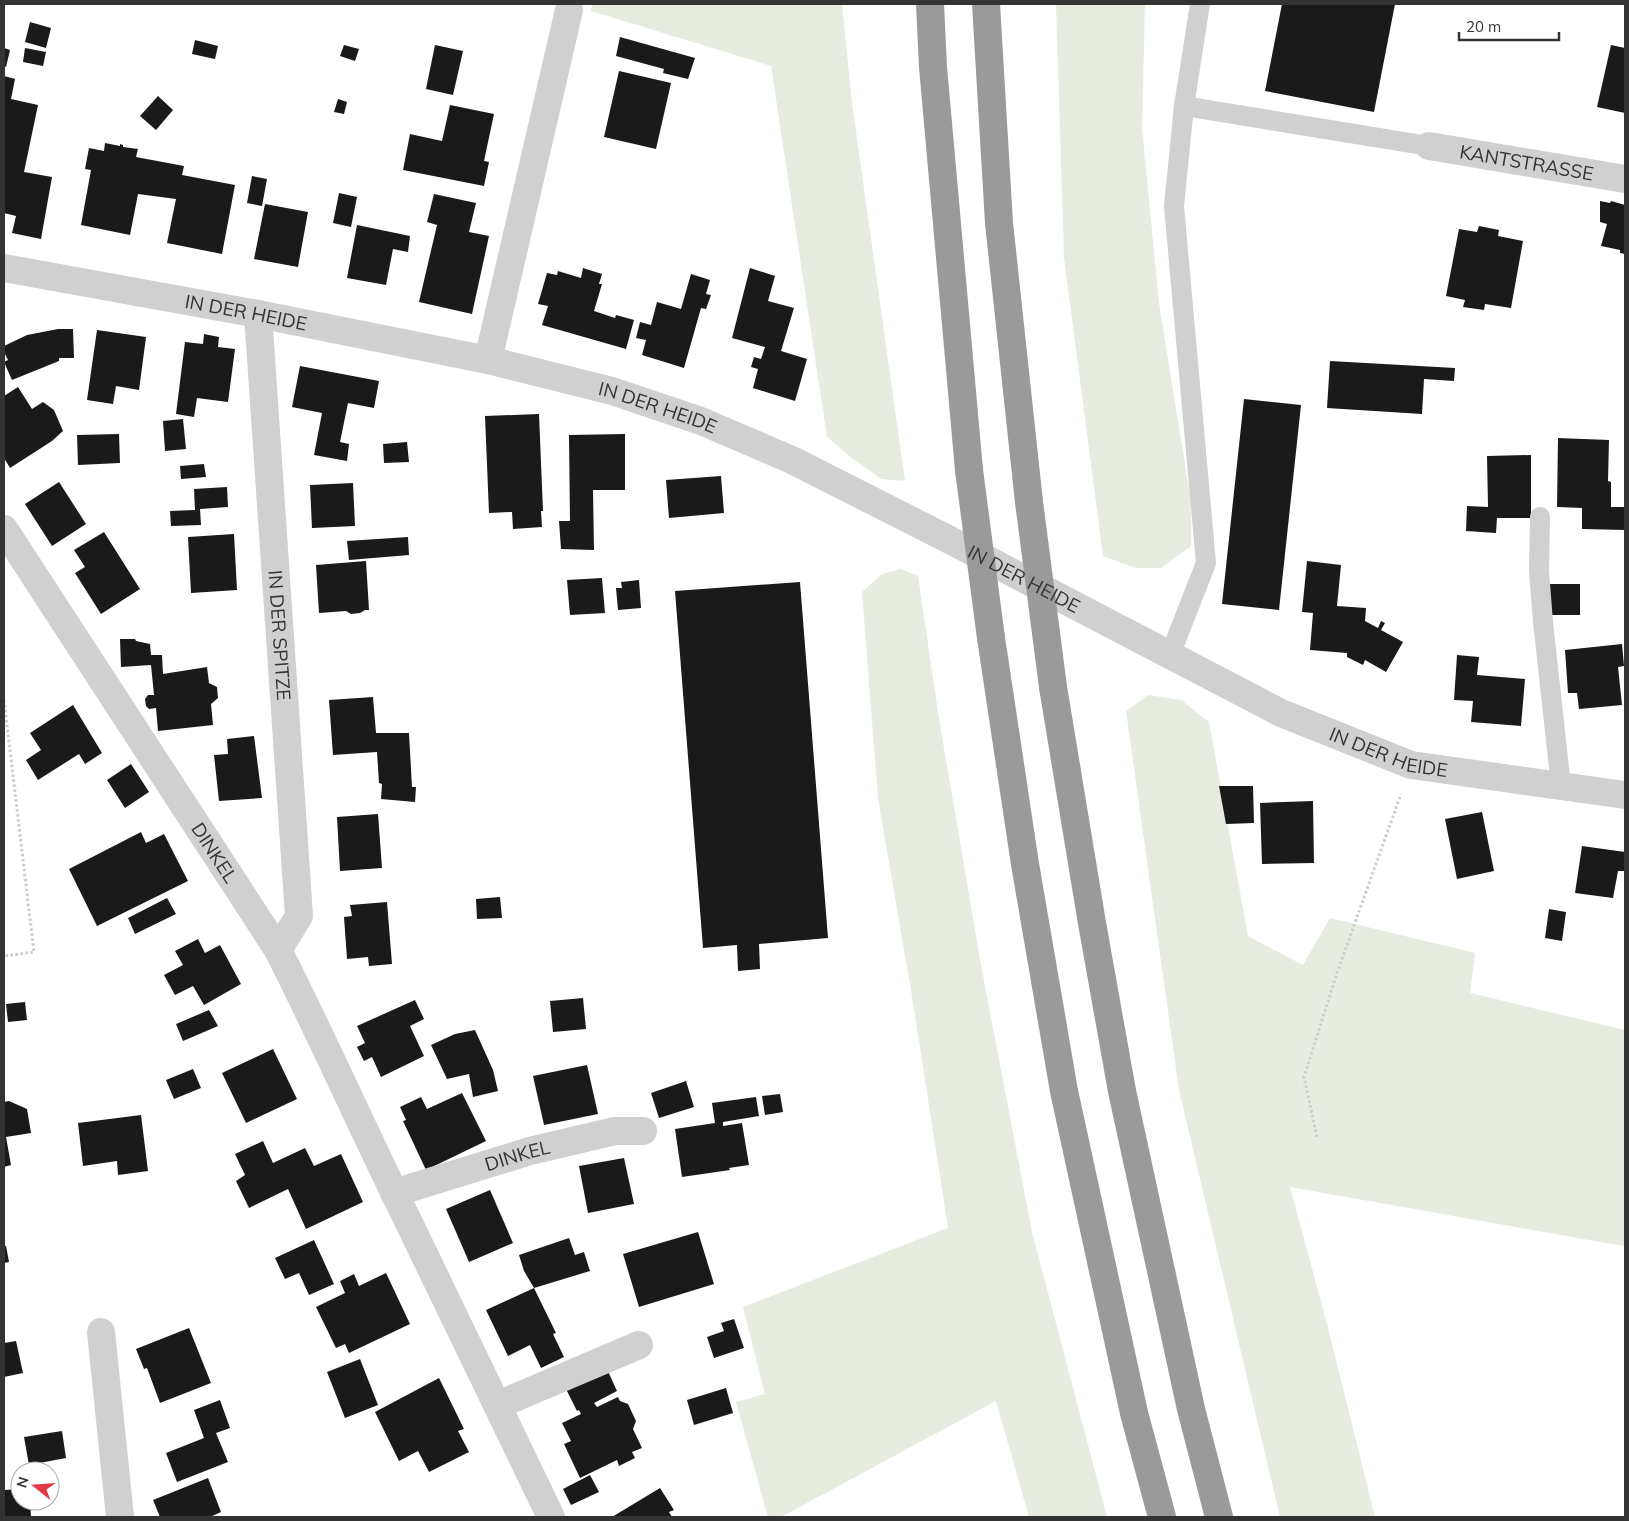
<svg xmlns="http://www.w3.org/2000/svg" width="1629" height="1521" viewBox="0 0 1629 1521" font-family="Mulish,sans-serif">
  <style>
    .green { fill: #e6ecdf }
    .building { fill: #1a1a1a }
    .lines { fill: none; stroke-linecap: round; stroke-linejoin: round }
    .path { stroke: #cdcdcd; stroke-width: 3; stroke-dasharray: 2.5 2.5; stroke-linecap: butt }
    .lane { stroke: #d0d0d0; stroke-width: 20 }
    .street { stroke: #d0d0d0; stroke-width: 28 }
    .highway { stroke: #9a9a9a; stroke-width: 28 }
    .highway-bridge { stroke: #9a9a9a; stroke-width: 28 }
    .labels { text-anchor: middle; stroke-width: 5; stroke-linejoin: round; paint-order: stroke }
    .street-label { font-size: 19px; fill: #333; stroke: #fff }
  </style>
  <rect width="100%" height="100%" fill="#fff"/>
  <g class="green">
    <polygon points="592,4 842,4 852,103 905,481 881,479 853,459 827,437 771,66 591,11"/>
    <polygon points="1056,4 1145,4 1142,128 1159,303 1191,502 1191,546 1161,568 1136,568 1103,556 1064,258"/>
    <polygon points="901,569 918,576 939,719 981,965 1032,1232 1107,1517 1029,1517 996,1401 781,1517 768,1517 736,1402 765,1394 743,1307 948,1228 911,990 878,799 862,592 882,574"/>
    <polygon points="1148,695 1181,700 1209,722 1248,936 1303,965 1330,918 1475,953 1470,993 1625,1030 1625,1244 1623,1246 1290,1187 1327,1324 1375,1517 1280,1517 1179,1090 1126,711"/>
  </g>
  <g class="building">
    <polygon points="1282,4 1395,4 1374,112 1265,91"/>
    <polygon points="30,22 51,28 46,48 25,42"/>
    <polygon points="620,37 695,58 688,79 663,73 664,69 616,56"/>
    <polygon points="195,40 218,46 215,59 192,54"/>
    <polygon points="344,45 359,49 355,61 340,56"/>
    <polygon points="435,45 463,51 453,95 426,89"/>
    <polygon points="1611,45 1625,48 1625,113 1597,107"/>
    <polygon points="4,48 10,50 6,67 4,66"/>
    <polygon points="25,48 46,52 43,66 23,62"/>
    <polygon points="619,71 671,83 656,149 604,137"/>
    <polygon points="4,76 15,79 11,99 38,105 24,172 52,177 41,239 12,233 16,216 4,213"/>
    <polygon points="158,96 173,110 156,130 140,116"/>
    <polygon points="338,99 347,102 344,114 334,112"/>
    <polygon points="450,105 494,114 484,161 489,162 484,186 403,170 410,134 442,141"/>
    <polygon points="105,143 120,146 120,144 123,145 123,147 138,149 136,157 184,166 182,175 235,185 222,254 167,243 176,199 138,194 130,235 81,225 91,170 85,169 89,148 104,151"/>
    <polygon points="252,176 267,179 262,206 247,203"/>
    <polygon points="339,193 357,197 351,227 333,223"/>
    <polygon points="434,194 476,203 469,232 489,236 472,314 419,302 437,225 427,222"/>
    <polygon points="1600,201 1610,203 1611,201 1625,205 1625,254 1620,253 1620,250 1601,246 1607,224 1600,222"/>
    <polygon points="265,204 308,212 298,267 254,259"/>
    <polygon points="357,225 410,236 408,252 393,249 386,285 347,278"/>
    <polygon points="1479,226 1499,230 1498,236 1523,241 1511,308 1485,304 1484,310 1463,307 1465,300 1446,296 1459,229 1477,232"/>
    <polygon points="583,268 602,274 599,284 602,284 594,311 615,318 616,315 634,320 626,349 542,325 548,306 538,304 547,273 557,275 558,271 581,278"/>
    <polygon points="750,268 775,276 768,301 794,308 781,351 807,359 795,401 753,388 758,369 751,367 754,357 761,359 765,347 732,338"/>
    <polygon points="691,274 710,280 706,294 711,295 706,309 701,308 684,368 642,355 646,340 636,338 640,322 651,325 657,302 681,309"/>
    <polygon points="58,329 73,329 74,358 59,358 59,361 12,380 4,362 8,360 4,352 4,346 27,335"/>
    <polygon points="97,330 146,337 139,390 116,386 113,404 87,400"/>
    <polygon points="204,334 219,337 218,347 235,349 228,402 197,398 194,417 176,414 185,342 203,344"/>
    <polygon points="1330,361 1455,368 1454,381 1424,379 1422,414 1327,408"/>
    <polygon points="300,366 379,381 374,408 348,403 340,442 349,444 347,461 314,455 322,413 292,407"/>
    <polygon points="18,387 32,409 43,402 54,410 63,431 52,441 10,468 4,458 4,396"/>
    <polygon points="1244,399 1301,405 1279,610 1222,604"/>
    <polygon points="539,414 543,511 541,511 542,527 513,529 512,512 489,513 485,416"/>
    <polygon points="183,419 186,449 165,451 163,421"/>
    <polygon points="119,434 120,463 78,465 77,435"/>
    <polygon points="625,434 625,490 593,490 594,550 561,549 559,521 570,521 569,435"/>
    <polygon points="1558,438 1609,440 1608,481 1611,482 1611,507 1625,507 1625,530 1582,529 1582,508 1557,507"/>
    <polygon points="407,442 409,462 384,463 383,444"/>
    <polygon points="1531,455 1531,518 1497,518 1496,533 1466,531 1467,506 1488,507 1487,456"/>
    <polygon points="204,464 206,477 181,479 180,466"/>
    <polygon points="721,476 724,513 669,518 666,480"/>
    <polygon points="59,482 86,524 52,546 25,504"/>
    <polygon points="353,483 355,526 312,528 310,485"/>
    <polygon points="227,487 228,507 200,509 201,525 171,526 170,511 195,510 194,489"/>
    <polygon points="104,532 140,589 101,614 75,573 85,567 74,550"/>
    <polygon points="234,534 237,590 191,593 188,537"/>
    <polygon points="408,537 409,555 349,560 347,541"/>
    <polygon points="366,561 369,610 365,610 360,613 351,614 346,611 319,613 316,565"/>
    <polygon points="1307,561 1341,565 1337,606 1366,608 1365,621 1378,628 1381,621 1385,623 1381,630 1403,642 1386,672 1365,660 1363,665 1347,657 1347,653 1310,650 1313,613 1302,612"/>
    <polygon points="602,578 605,613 570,615 567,580"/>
    <polygon points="639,580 641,608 618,610 616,588 622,588 621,582"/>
    <polygon points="800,582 828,938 759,944 760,969 738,971 737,945 703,948 675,591"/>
    <rect x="1548" y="584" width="32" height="31"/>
    <polygon points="120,639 135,639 136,641 150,644 151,655 162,655 163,674 207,667 209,683 217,687 218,698 211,704 213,725 158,731 156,708 149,709 146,706 145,699 148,695 154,695 151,665 121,667"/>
    <polygon points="1622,644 1624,666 1618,667 1622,705 1579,709 1577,693 1568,693 1565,650"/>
    <polygon points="1457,655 1479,657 1477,675 1525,679 1521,726 1471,722 1473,701 1454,700"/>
    <polygon points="373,697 376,733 409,733 412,787 416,787 415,802 381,799 382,784 379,783 377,752 333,755 329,700"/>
    <polygon points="73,705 102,753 85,764 79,754 38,780 26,760 41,750 30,733"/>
    <polygon points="254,736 262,798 219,801 214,755 228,754 227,739"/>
    <polygon points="131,764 149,792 125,808 107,780"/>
    <polygon points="1219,786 1253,786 1254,823 1226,824"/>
    <polygon points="1313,801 1314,863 1262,864 1260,803"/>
    <polygon points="1482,812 1494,871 1457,879 1445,819"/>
    <polygon points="378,814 382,868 340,871 337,817"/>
    <polygon points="141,832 146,843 164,834 188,881 97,926 69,869"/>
    <polygon points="1582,846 1625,852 1624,871 1618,871 1613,898 1575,893"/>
    <polygon points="500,897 502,918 477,919 476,899"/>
    <polygon points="167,898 176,914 135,934 128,918"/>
    <polygon points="387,902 392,964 369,966 368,957 347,959 344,917 352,916 350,905"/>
    <polygon points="1549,909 1566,912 1562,941 1545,938"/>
    <polygon points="198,939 205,953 220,945 241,984 204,1005 193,986 175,995 164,975 183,965 175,951"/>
    <polygon points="583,998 586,1029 553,1032 550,1001"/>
    <polygon points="415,1000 424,1019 410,1026 424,1056 381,1077 372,1057 364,1061 357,1047 365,1043 357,1026"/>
    <polygon points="25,1002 27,1020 8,1022 6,1004"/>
    <polygon points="209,1010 218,1026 183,1041 176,1024"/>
    <polygon points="475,1030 493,1070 498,1091 473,1097 469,1074 447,1079 431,1045 455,1034"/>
    <polygon points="273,1049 297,1099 246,1123 222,1073"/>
    <polygon points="587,1065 598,1114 544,1125 533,1076"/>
    <polygon points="193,1069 201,1088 174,1099 166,1080"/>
    <polygon points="686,1081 694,1107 659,1118 651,1093"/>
    <polygon points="462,1093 486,1141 426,1170 403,1121 406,1120 400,1107 421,1097 427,1109"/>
    <polygon points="780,1094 783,1112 765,1115 762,1096"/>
    <polygon points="756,1097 759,1116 723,1122 723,1126 742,1123 749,1165 729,1168 730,1170 682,1177 675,1129 715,1123 712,1103"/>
    <polygon points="9,1101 27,1109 31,1133 6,1137 11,1165 4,1167 4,1102"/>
    <polygon points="141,1115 148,1171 118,1175 117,1161 83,1166 78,1123"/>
    <polygon points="263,1141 273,1163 305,1148 314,1166 341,1154 363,1202 306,1229 288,1189 249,1208 236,1181 245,1175 235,1154"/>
    <polygon points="624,1158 634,1204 588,1213 579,1166"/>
    <polygon points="490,1190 513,1243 469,1262 446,1209"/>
    <polygon points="698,1232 714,1284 639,1307 623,1254"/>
    <polygon points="569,1238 575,1255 584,1252 590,1271 534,1288 524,1271 519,1255"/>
    <polygon points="314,1240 334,1284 309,1295 299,1273 285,1279 275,1258"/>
    <polygon points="4,1246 6,1246 9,1262 4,1263"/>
    <polygon points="386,1273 410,1324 349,1353 345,1344 336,1348 316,1307 345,1293 340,1281 354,1274 359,1286"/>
    <polygon points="534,1288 556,1333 553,1334 564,1357 541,1368 530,1345 508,1356 486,1310"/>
    <polygon points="734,1319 744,1348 714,1358 707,1337 724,1331 721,1323"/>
    <polygon points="189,1328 211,1383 160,1403 147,1368 144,1369 136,1349"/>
    <polygon points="16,1341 23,1373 4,1377 4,1343"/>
    <polygon points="360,1359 378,1405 345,1418 327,1372"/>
    <polygon points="607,1369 617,1391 594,1403 597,1407 618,1397 620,1401 628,1404 636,1421 633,1429 642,1448 632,1452 635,1458 619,1466 617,1460 580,1478 564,1444 571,1441 562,1423 581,1414 579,1410 577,1411 565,1387"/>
    <polygon points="439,1378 464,1429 458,1431 469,1452 429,1472 418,1451 399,1461 375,1412"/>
    <polygon points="726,1388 733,1413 694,1425 687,1400"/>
    <polygon points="220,1400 230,1428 216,1433 228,1462 177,1482 166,1453 204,1438 194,1410"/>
    <polygon points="62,1431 66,1458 29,1465 24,1437"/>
    <polygon points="590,1475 599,1492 571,1505 563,1489"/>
    <polygon points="208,1478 221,1512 210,1517 160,1517 153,1500"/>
    <polygon points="660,1488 674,1510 669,1512 672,1517 612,1517"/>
    <polygon points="20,1489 20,1501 30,1501 31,1517 4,1517 4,1490"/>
  </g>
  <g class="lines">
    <g class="path">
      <polyline points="4,700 34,952 4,956"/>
      <polyline points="1317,1137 1304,1077 1337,973 1401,794"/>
    </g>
    <g class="lane">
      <polyline points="1184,106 1429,146"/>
      <polyline points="1540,517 1539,571 1543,622 1561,786"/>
      <polyline points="1170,655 1206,563 1174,206 1184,106 1200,4"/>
    </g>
    <g class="street">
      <path id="s1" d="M1429,146L1625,179"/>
      <path id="s2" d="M4,268L258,314L488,360L612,391L701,421L792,460L944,537L1281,713L1411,765L1625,795"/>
      <path id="s3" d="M258,314L299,916L278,950"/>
      <polyline points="488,360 569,10"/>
      <path id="s4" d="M4,529L278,950C319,1031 356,1114 396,1196C447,1303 500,1410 551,1517"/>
      <path id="s5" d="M394,1193L530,1151L615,1131H643"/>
      <polyline points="101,1332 120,1517"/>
      <polyline points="498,1405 639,1345"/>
    </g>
    <g class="highway">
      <polyline points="930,4 933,67 969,470"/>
      <polyline points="986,4 999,223 1029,502"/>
      <polyline points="991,638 1025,864 1064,1091 1134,1413 1162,1517"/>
      <polyline points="1053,687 1092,923 1122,1091 1191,1409 1219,1517"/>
    </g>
    <g class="highway-bridge">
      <polyline points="969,470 991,638"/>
      <polyline points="1029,502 1053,687"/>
    </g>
  </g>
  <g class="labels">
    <g class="street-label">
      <text dy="7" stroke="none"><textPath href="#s1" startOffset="99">KANTSTRASSE</textPath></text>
      <text dy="7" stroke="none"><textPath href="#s2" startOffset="246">IN DER HEIDE</textPath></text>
      <text dy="7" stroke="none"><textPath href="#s2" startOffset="669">IN DER HEIDE</textPath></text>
      <text dy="7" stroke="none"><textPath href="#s2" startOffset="1074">IN DER HEIDE</textPath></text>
      <text dy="7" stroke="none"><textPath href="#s3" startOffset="322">IN DER SPITZE</textPath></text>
      <text dy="7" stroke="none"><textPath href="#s2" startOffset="1479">IN DER HEIDE</textPath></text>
      <text dy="7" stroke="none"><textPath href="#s4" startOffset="386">DINKEL</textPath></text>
      <text dy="7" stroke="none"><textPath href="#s5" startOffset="129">DINKEL</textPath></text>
    </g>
  </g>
  <rect width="1629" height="1521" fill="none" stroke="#333333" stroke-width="10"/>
  <g transform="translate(35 1486) rotate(287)"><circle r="24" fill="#ffffff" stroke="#adadad"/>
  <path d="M0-4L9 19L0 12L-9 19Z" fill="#e63946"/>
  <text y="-8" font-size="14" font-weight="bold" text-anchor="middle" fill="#333333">N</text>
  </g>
  <path d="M1459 32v8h100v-8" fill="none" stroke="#333333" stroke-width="2.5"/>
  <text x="1466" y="32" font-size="15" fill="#333333" stroke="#ffffff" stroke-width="4" paint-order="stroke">20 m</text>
</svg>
